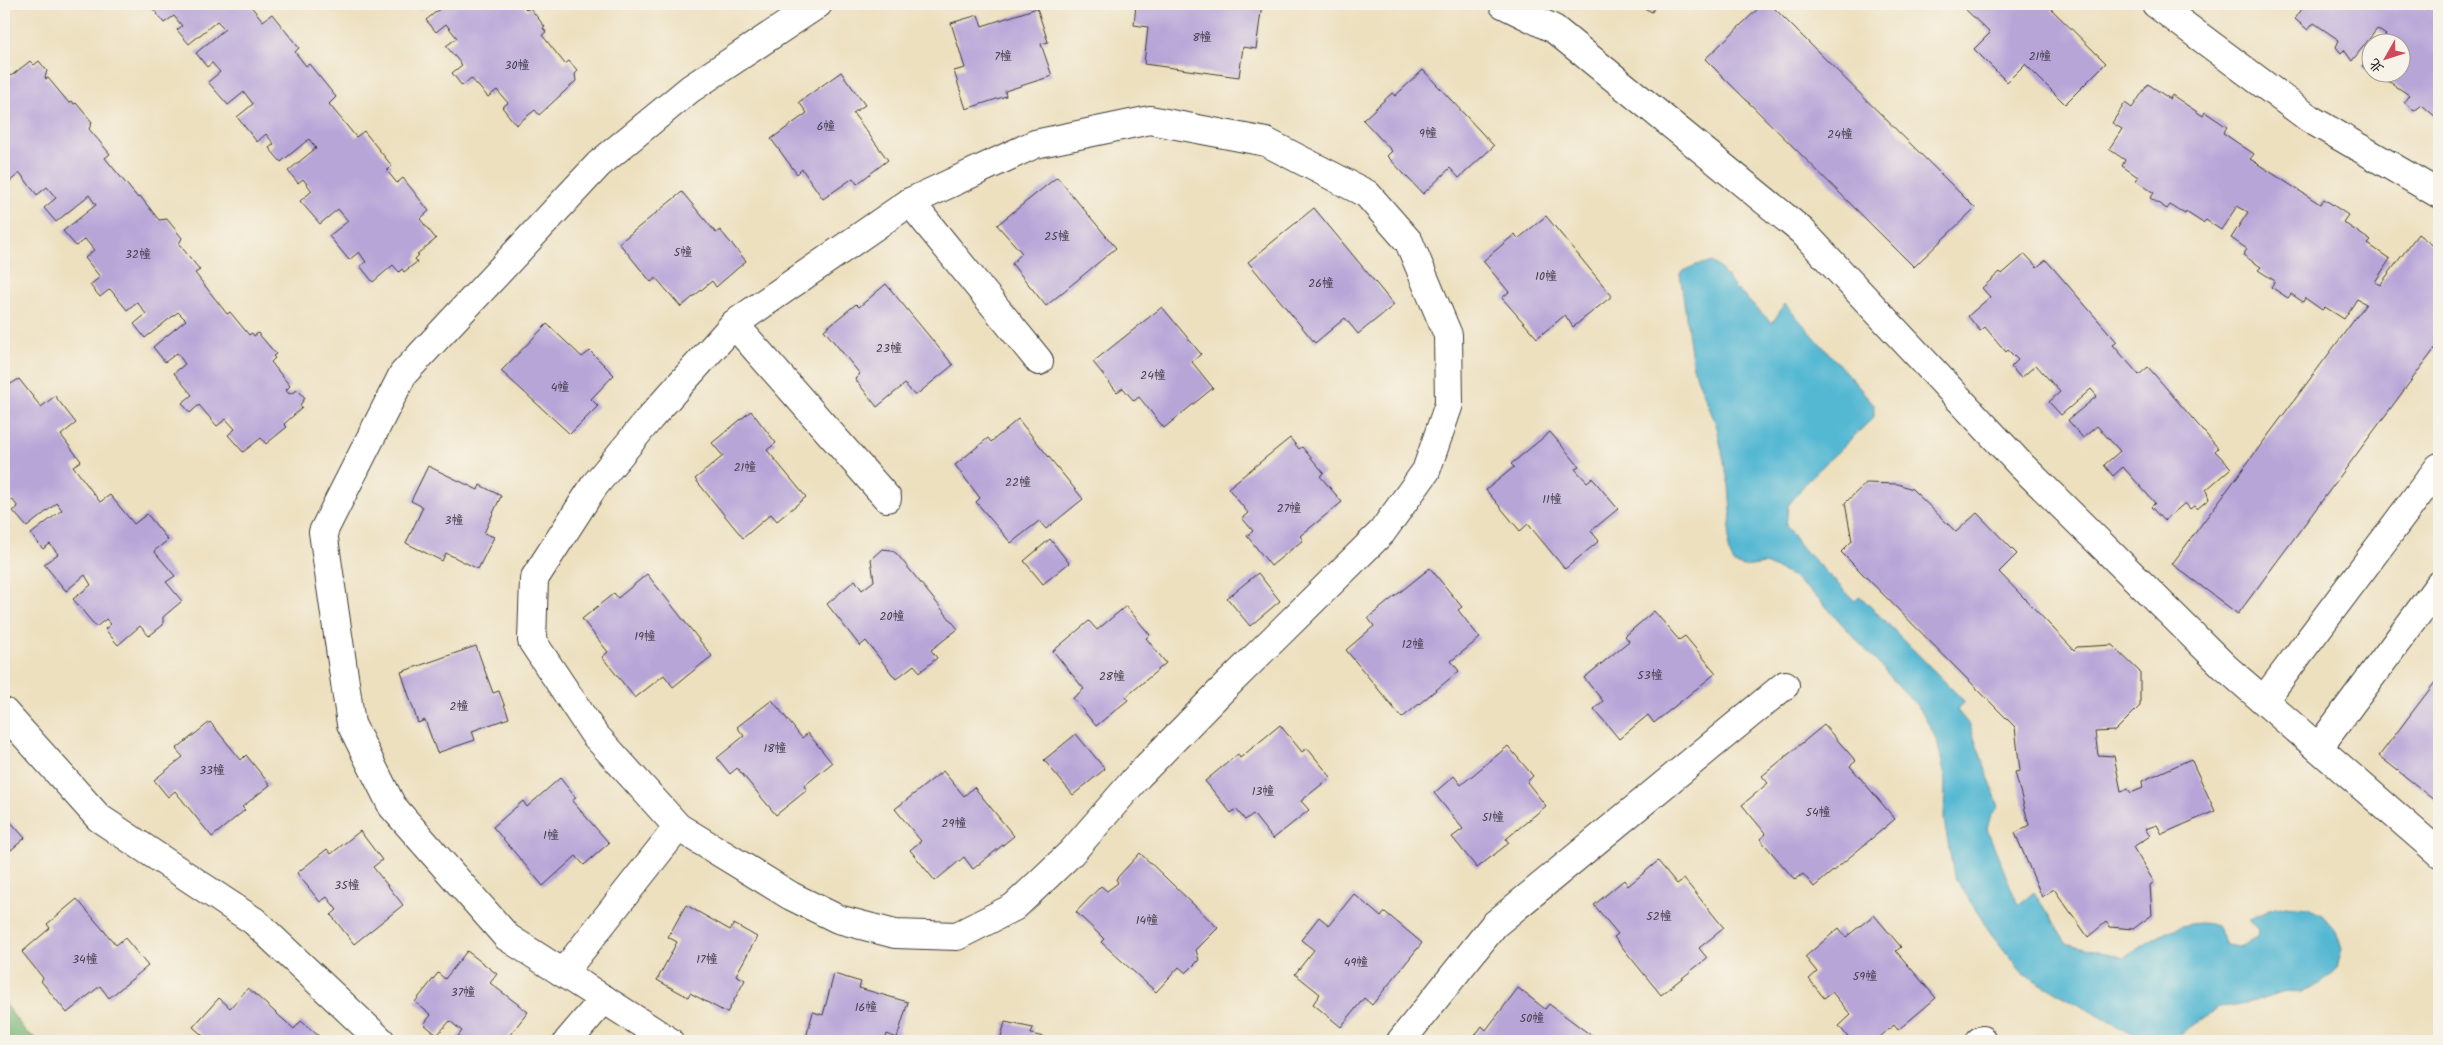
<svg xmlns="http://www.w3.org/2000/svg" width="2443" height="1045" viewBox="0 0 2443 1045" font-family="Kalam,'LXGW WenKai TC',sans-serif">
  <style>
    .forest { fill: #78b574; stroke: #4a6848 }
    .water { fill: #55b8d3; stroke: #386a78 }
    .building { fill: #b7a5d8 }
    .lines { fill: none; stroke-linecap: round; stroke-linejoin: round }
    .minor-casing { stroke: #3b3934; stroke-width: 30 }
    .minor { stroke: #fff; stroke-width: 28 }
    .labels { text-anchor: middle; stroke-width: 4; stroke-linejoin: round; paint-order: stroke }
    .number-label { font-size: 12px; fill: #433e4b }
  </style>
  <rect width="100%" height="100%" fill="#f7f3e8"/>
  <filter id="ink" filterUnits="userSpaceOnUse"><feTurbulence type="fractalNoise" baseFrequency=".02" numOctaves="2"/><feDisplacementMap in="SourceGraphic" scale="10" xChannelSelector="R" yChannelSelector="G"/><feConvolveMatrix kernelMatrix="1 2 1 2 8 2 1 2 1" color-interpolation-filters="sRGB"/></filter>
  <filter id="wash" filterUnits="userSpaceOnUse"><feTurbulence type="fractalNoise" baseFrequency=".0096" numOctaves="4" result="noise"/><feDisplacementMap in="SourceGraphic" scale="20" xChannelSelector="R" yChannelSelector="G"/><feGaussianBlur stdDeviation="1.12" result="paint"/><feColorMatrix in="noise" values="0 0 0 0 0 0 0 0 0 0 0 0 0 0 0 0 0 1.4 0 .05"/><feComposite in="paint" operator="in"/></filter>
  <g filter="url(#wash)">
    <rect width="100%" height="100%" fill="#ede0bf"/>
    <polygon class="forest" points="4,1003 26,1032 40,1041 4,1041"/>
    <path class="water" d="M1712,262L1719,267L1734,287L1772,323L1785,304L1874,404V417L1807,481L1788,506L1786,526L1802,548L1855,601L1860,596L1965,702L1957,710L1970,726L1999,807L1991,815L1987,829L2018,905L2034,892L2066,943L2125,958C2149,942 2186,914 2216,926L2226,945L2239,947L2257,938L2258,930L2249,920L2271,909L2286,906L2308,908L2322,915L2336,931L2342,949L2337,968L2320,984L2300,992L2285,991L2255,1001L2218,1008L2180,1034L2162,1041L2132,1034L2023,974L1990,932L1954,876L1944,820L1945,776L1937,740L1920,709L1818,598L1790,575L1765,564L1744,567L1734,564L1728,550L1731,512L1729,486L1717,427L1693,367L1680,273L1696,265Z"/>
    <g id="blocks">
      <g class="building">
        <polygon points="149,4 249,4 263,21 272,14 299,48 295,52 306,66 309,64 336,97 329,104 356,137 364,131 392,166 387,171 397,183 403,178 429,211 420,219 436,239 417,254 419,255 415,259 417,262 404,272 402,269 399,272 393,265 373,282 360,266 366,262 359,252 349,260 329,236 348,221 338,209 320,224 300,201 312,191 303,179 298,183 288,171 316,148 309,139 281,162 269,148 274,144 266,134 257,142 237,117 253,104 244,92 228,105 208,82 220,72 212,63 207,67 196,53 225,29 217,21 189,44 177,30 182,26 174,16 164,23"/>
        <polygon points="415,4 427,4 420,10"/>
        <polygon points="446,4 521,4 527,10 530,8 545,27 543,28 546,32 542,35 565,64 569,61 578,71 575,74 576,81 539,115 535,110 516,125 502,107 508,103 497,90 488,97 471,78 462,86 452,73 462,65 446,46 457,38 446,24 436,32 426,20"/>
        <polygon points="1136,4 1262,4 1256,49 1243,47 1239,77 1144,64 1148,27 1134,25"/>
        <polygon points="1636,4 1656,4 1652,12"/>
        <polygon points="1763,4 1770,4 1975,208 1914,267 1705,59"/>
        <polygon points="1960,4 2046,4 2106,63 2065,104 2025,64 2007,82 1974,49 1990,33"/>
        <polygon points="2296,4 2418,4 2426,10 2430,4 2439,10 2439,120 2422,105 2414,111 2404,102 2409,95 2379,75 2376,78 2362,66 2370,55 2370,72 2400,72 2400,42 2380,42 2386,35 2377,29 2352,61 2344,50 2341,53 2336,47 2339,40 2314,23 2308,30 2295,19 2302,9"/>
        <polygon points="1037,8 1048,42 1041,44 1052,76 1005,91 1006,96 966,109 954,71 965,68 951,23 978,15 982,26"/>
        <polygon points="30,61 34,65 39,61 47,71 45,77 46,79 48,78 69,103 72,101 74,104 76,103 92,122 89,129 110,154 105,158 138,198 140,196 159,220 167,219 182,238 179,244 200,270 195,273 227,314 230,312 249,335 252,333 254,336 258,333 276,354 273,356 275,358 271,362 290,386 286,390 289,394 298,390 305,398 300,405 302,408 284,424 287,427 266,444 261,438 243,452 228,435 235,429 226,419 217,426 199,405 190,413 182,403 192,395 174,373 185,364 177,353 165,362 153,347 186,320 178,312 145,338 134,324 146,314 137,302 127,310 110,289 100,297 90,285 100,277 85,258 94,250 85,239 76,246 63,231 96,205 89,195 56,222 44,208 56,198 47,187 37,195 20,173 9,182 4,176 4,165 9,161 4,154 4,79 9,74 11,76"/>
        <polygon points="1423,70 1494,146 1459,178 1450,168 1423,194 1387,156 1392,151 1363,120 1392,93 1395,96"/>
        <polygon points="841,72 865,105 853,113 888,160 857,184 853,178 823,199 802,169 797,174 771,139 807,113 799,102"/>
        <polygon points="2148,84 2170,99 2172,95 2203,116 2205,112 2227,127 2223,133 2254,154 2250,159 2320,204 2324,199 2348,215 2343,222 2371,241 2368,244 2390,259 2375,282 2380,285 2418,234 2439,250 2439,343 2238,614 2172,564 2366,304 2357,299 2344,319 2325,307 2322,310 2305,298 2303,302 2291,294 2288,298 2271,287 2275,281 2258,270 2261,267 2243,255 2247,249 2231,238 2248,212 2237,206 2221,230 2206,220 2203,223 2186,212 2185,214 2170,205 2167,209 2150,198 2154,193 2135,180 2138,177 2122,166 2125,160 2109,149 2122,129 2112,123 2125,103 2132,108"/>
        <polygon points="1057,177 1116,248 1046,306 1012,264 1022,253 997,225"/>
        <polygon points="682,192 716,233 720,230 746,261 716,287 712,281 681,307 656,278 651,282 619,243"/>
        <polygon points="1314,208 1394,305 1358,334 1345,318 1315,343 1248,262"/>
        <polygon points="1546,216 1612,296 1573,327 1565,315 1537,338 1502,298 1509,292 1483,261 1515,234 1518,239"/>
        <polygon points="2025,254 2037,267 2046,260 2117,342 2113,345 2139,375 2148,367 2218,448 2215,451 2231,468 2206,490 2209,499 2197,509 2194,506 2190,509 2185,503 2164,521 2151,507 2155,503 2123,467 2113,476 2104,465 2120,451 2097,426 2083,438 2068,420 2097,396 2091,389 2061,415 2049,402 2060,392 2036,365 2021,378 2011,367 2018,360 2008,350 2006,352 1985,327 1980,331 1968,316 1990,297 1982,288 2000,272 2002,274"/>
        <polygon points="886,284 953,365 915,396 905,384 877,407 855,379 860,374 824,330 856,304 859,307"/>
        <polygon points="1162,307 1201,354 1192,362 1213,388 1164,428 1139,397 1134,401 1123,388 1117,392 1093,362"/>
        <polygon points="547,324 582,357 590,351 614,375 591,399 598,406 570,434 501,371"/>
        <polygon points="4,378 9,385 19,379 41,407 55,396 76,423 61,435 81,461 73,466 100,502 110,495 134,524 147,514 168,540 154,551 175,576 166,582 182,601 163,617 163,625 149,636 140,626 118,645 105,629 111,624 106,619 96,627 73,599 91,585 85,575 66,591 44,564 58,554 50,544 43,549 31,534 62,510 57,503 27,527 13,511 18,507 12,499 4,505"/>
        <polygon points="751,411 776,443 767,450 806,497 777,521 771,514 743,538 695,479 723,456 712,443"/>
        <polygon points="1018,419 1083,499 1046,529 1039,521 1011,543 976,502 980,498 955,465 988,438 991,442"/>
        <polygon points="1550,432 1579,466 1575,469 1587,482 1592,478 1618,509 1591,531 1599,541 1565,569 1528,524 1520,531 1486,490 1514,467 1511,464"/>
        <polygon points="1290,438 1299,449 1302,447 1324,473 1320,476 1342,502 1300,536 1303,540 1271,566 1247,536 1253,531 1242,518 1248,513 1228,488"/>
        <polygon points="428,466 478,490 480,485 501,496 484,533 494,537 478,569 446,553 442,561 406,543 423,507 411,501"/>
        <polygon points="1866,483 1898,484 1912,489 1956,532 1977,513 2017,554 1999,572 2074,650 2077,647 2112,645 2140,672 2140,706 2115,731 2095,732 2098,755 2114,756 2121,791 2128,789 2131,793 2143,788 2142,781 2191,759 2215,811 2162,834 2157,825 2145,829 2150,836 2133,847 2154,882 2150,885 2152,915 2133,929 2110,927 2106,922 2088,937 2054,889 2042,897 2015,833 2029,825 2015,772 2020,771 2015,727 1841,552 1852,541 1845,503"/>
        <polygon points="1050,539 1069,563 1043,584 1024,561"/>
        <polygon points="882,549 891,550 897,554 958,629 931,650 937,658 920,672 914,665 896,679 866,641 860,646 827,604 855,580 862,590 874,581 871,559"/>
        <polygon points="1430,568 1462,607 1458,610 1480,638 1451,661 1459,671 1402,718 1346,650 1374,626 1368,618"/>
        <polygon points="1258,573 1280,601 1250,626 1227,598"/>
        <polygon points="647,574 712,656 673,687 664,675 635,698 602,657 608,652 582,619 614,593 618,598"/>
        <polygon points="1126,606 1150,635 1146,638 1166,663 1126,697 1128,700 1096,726 1073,698 1084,689 1053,651 1089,621 1097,630"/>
        <polygon points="1654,611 1679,640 1685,636 1716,673 1654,723 1648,715 1619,739 1594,709 1603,701 1584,678 1629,641 1625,636"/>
        <polygon points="476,646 493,693 499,691 509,718 472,731 475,740 437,753 425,720 418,723 401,672"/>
        <polygon points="2439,677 2439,803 2379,756"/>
        <polygon points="772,700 802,738 808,733 832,763 804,786 807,790 776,815 737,768 730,774 717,758 744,736 737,727"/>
        <polygon points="210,722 241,760 246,755 270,785 242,807 245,810 212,837 175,791 168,797 154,780 183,757 176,749"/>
        <polygon points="1280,725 1302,752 1307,748 1331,777 1301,801 1309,810 1273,839 1253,814 1245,820 1236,809 1231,813 1205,781 1238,754 1240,758"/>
        <polygon points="1824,725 1856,761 1850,766 1895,819 1814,887 1803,874 1795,880 1760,839 1766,834 1742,805 1768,783 1762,776"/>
        <polygon points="1076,734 1105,769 1073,795 1044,760"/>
        <polygon points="1508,746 1533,776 1527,782 1546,806 1506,839 1509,843 1477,868 1452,837 1463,829 1434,793 1454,776 1461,785"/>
        <polygon points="943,771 964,796 974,787 1014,836 973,869 964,857 935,881 910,850 921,841 895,809"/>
        <polygon points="560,778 576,798 572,801 609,843 584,865 576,856 543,886 493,827 523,801 527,807"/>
        <polygon points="7,818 25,838 4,856 4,820"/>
        <polygon points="360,831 382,860 373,867 403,905 354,944 331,915 337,910 327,897 320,902 297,873 327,849 331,854"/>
        <polygon points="1140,853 1218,928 1196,950 1199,960 1186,973 1179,967 1156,992 1101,942 1104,939 1076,912 1101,886 1107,891 1118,883 1116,879"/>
        <polygon points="1658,861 1677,884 1684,879 1724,928 1699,948 1707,958 1661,995 1614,937 1618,934 1594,905 1624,880 1628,886"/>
        <polygon points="1354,894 1381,917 1385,912 1422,943 1372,1005 1364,998 1341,1027 1313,1004 1320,994 1295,974 1314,950 1301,940 1319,917 1329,925"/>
        <polygon points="77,899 116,945 125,938 148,966 109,998 100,986 67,1013 41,981 43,978 22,952 50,928 47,924"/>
        <polygon points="686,905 730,930 734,924 757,937 736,975 745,980 727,1013 690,993 688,997 657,980 677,942 668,937"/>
        <polygon points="1874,915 1901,947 1896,951 1936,998 1898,1030 1894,1025 1875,1041 1851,1041 1839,1026 1851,1015 1832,992 1824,998 1809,979 1817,972 1805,957 1839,928 1846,937"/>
        <polygon points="467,951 497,974 490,983 528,1012 505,1041 460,1041 456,1039 462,1031 450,1021 437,1035 424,1024 431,1015 415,1002 438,973 445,979"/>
        <polygon points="834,974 861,982 859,988 908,1002 897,1038 887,1034 885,1041 805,1041 813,1012 823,1015"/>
        <polygon points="248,988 294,1029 301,1021 319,1036 314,1041 209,1041 193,1027 219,998 230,1008"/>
        <polygon points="1518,988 1545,1009 1549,1004 1592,1036 1588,1041 1471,1041 1482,1026 1486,1030"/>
        <polygon points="1005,1022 1033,1028 1031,1034 1061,1041 1000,1041"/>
      </g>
    </g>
  </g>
  <g filter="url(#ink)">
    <use href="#blocks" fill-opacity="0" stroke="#3b3934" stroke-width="1"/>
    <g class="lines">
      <g class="minor-casing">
        <g id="minor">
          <polyline points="1503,4 1554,29 1802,231 2019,463 2225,667 2439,853"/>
          <polyline points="2156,4 2310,119 2439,194"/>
          <polyline points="910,202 1039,361"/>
          <polyline points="734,324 887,498"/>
          <polyline points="2264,700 2439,467"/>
          <polyline points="4,712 99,818 254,921 381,1041"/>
          <polyline points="2319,747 2439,585"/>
          <polyline points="563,973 678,827 791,896 838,919 895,934 957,936 1014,907 1071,853 1138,776 1220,692 1382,532 1426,471 1449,404 1448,335 1409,242 1367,194 1266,142 1150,120 1035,144 910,202 734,324 650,418 594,486 534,579 532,641 594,734 678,827"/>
          <polyline points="568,1041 604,999"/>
          <polyline points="669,1041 507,937 392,806 351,724 323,532 403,374 599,164 690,89 818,4"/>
          <polyline points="1401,1041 1494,925 1785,685"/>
          <polyline points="1980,1041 1982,1040"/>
        </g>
      </g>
      <use href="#minor" class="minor"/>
    </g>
  </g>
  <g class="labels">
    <g class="number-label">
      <text x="1202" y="41">8幢</text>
      <text x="1003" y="60">7幢</text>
      <text x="2040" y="60">21幢</text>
      <text x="517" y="69">30幢</text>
      <text x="826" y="130">6幢</text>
      <text x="1428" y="137">9幢</text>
      <text x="1840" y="138">24幢</text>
      <text x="1057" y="240">25幢</text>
      <text x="683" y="256">5幢</text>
      <text x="138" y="258">32幢</text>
      <text x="1546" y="280">10幢</text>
      <text x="1321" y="287">26幢</text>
      <text x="889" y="352">23幢</text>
      <text x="1153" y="379">24幢</text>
      <text x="560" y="391">4幢</text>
      <text x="745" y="471">21幢</text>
      <text x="1018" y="486">22幢</text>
      <text x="1552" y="503">11幢</text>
      <text x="1289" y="512">27幢</text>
      <text x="454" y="524">3幢</text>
      <text x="892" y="620">20幢</text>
      <text x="645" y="640">19幢</text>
      <text x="1413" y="648">12幢</text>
      <text x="1650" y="679">53幢</text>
      <text x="1112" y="680">28幢</text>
      <text x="459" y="710">2幢</text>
      <text x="775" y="752">18幢</text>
      <text x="212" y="774">33幢</text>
      <text x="1263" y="795">13幢</text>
      <text x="1818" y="816">54幢</text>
      <text x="1493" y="821">51幢</text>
      <text x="954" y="827">29幢</text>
      <text x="551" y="839">1幢</text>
      <text x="347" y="889">35幢</text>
      <text x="1659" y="920">52幢</text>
      <text x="1147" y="924">14幢</text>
      <text x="85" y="963">34幢</text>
      <text x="707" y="963">17幢</text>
      <text x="1356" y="966">49幢</text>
      <text x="1865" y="980">59幢</text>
      <text x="463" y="996">37幢</text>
      <text x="866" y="1011">16幢</text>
      <text x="1532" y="1022">50幢</text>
    </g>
  </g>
  <rect width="2443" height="1045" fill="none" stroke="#f7f3e8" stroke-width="20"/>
  <g transform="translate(2386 58) rotate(231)"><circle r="24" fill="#f7f3e8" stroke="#9f9d96"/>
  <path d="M0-4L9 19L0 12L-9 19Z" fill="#d1495b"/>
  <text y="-8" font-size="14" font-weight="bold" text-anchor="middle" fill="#1c1c1c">北</text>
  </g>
</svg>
